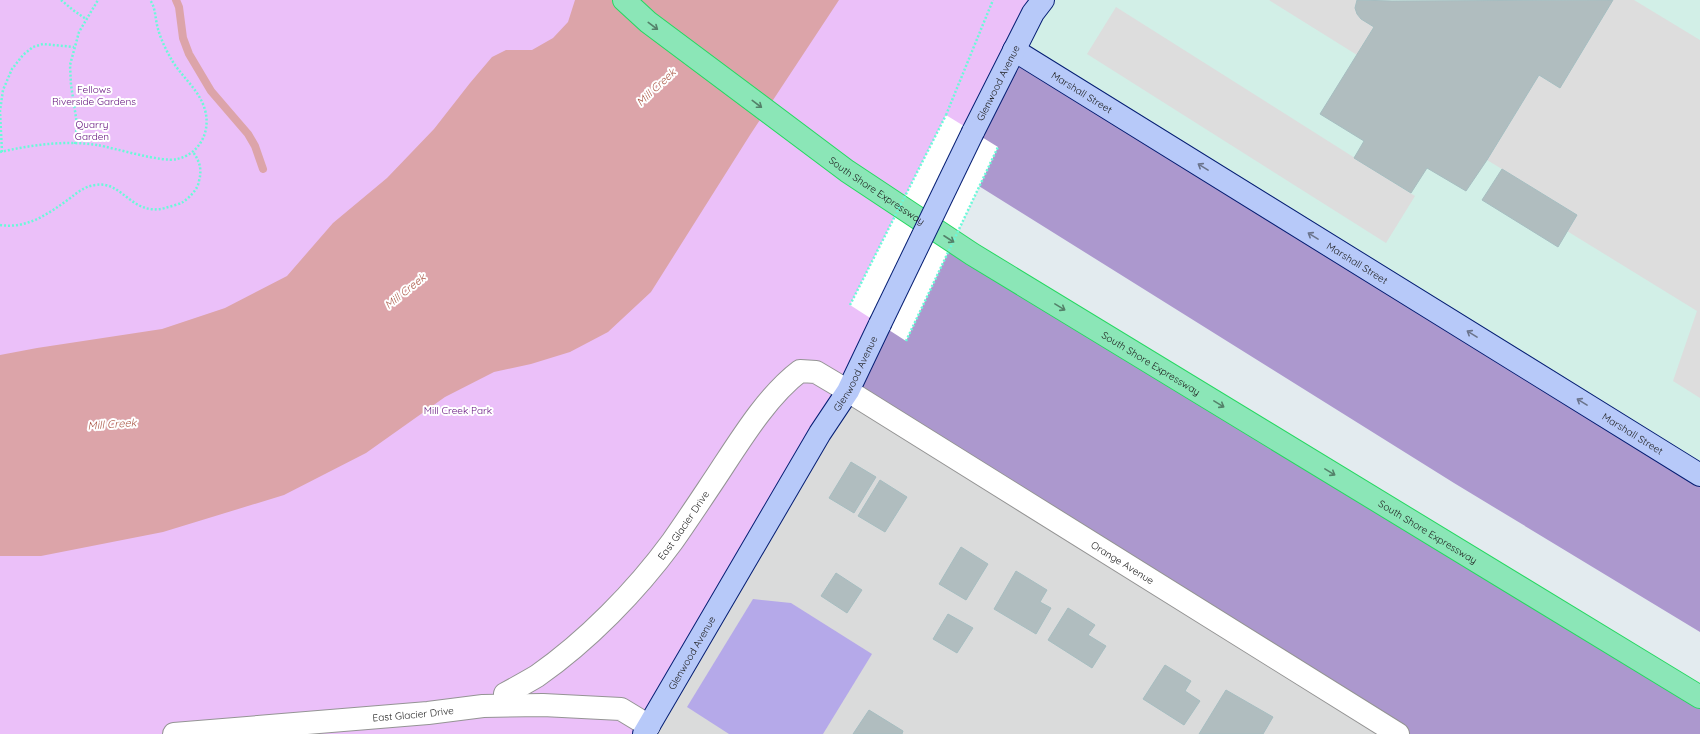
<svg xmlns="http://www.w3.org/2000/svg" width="1700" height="734" viewBox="0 0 1700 734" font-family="Quicksand,sans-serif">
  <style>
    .residential { fill: #dadbdb }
    .commercial { fill: #d2efe7 }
    .grass { fill: #b5a9e9 }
    .forest { fill: #ac98ce }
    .park { fill: #ebc0f9 }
    .parking { fill: #ddd }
    .water { fill: #dca4a9 }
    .pier { fill: #fff }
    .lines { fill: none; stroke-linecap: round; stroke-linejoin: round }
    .stream { stroke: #dca4a9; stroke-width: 8 }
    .building { fill: #b0bdbf; stroke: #a6bdc0 }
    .street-casing { stroke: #949494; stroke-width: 24 }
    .secondary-casing { stroke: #051e73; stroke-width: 24 }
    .highway-casing { stroke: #25d860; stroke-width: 24 }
    .path { stroke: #6af9d9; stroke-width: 2.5; stroke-dasharray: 2 2; stroke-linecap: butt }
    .street { stroke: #fff; stroke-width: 22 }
    .secondary { stroke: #b7c9f9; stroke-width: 22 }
    .highway { stroke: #8be6b7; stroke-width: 22 }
    .secondary-bridge-casing { stroke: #051e73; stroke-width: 24; stroke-linecap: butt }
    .path-bridge { stroke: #6af9d9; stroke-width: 2.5; stroke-dasharray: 2 2; stroke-linecap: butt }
    .secondary-bridge { stroke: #b7c9f9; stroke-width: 22 }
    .oneway { stroke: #54826a }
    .oneway2 { stroke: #6a738b }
    .labels { text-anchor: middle; stroke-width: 4; stroke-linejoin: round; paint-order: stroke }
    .street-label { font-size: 10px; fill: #1d1d1d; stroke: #fff }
    .park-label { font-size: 10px; fill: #600c7b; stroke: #fff }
    .water-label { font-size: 11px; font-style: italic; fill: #ac5b4a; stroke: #fff }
  </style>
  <rect width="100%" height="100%" fill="#e3ebef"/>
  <polygon class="residential" points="848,391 1398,734 644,734"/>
  <polygon class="commercial" points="1043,0 1700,0 1700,475 1014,50"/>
  <polygon class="grass" points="753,599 791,603 872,654 823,734 729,734 687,707"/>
  <polygon class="forest" points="1014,50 1700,475 1700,632 1454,483 966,178 927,225 1700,697 1700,734 1398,734 848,391 0,734 0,556"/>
  <polygon class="park" points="0,0 1043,0 880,324 644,734 0,734"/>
  <g class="parking">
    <polygon points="1269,0 1357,0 1355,8 1357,14 1361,19 1374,27 1357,55"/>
    <polygon points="1613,0 1634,0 1700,40 1700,398 1673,381 1697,311 1567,231 1577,215 1487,160 1539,75 1560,88"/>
    <polygon points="1116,7 1415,196 1386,243 1087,54"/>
  </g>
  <polygon class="water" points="575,0 839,0 750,135 651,292 608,332 570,352 531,364 494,372 445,397 366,453 284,495 163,532 41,556 0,556 0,355 37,348 162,329 225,308 287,276 333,223 387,178 434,129 470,83 492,57 506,50 532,50 553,38 568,22"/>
  <polygon class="pier" points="946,115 998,147 906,341 850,305"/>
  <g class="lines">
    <polyline class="stream" points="176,0 179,7 183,38 189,54 211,91 248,134 255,146 263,169"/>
  </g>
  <g class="building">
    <polygon points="1357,0 1392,1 1613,0 1560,88 1539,75 1487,160 1466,191 1427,168 1411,193 1354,158 1364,141 1320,114 1374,27 1361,19 1357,14 1355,8"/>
    <polygon points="1502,169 1577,215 1558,247 1482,200"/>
    <polygon points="851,462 876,477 854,513 829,498"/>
    <polygon points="880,480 907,497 885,532 858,516"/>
    <polygon points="961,547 988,564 966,600 939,584"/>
    <polygon points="1016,571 1047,590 1040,602 1051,608 1036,634 994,609"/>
    <polygon points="836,573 862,590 847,613 821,596"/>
    <polygon points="1068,608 1095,625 1088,635 1106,646 1092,668 1048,640"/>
    <polygon points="948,614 973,628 957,653 933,639"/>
    <polygon points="1165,665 1191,681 1185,691 1200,701 1184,725 1143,699"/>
    <polygon points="1226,690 1273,717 1263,734 1199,734"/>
    <polygon points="869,710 903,731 902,734 853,734"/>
  </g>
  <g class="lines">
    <g class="street-casing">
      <g id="street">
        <path id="s1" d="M505,694C516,688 527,682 537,676C587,641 636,591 672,542C684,525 696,507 708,489C734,451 763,399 800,371L816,372L848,391L1398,734"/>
        <path id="s2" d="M174,734L428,713L483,706L543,705L621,709L649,726"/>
      </g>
    </g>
    <g class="secondary-casing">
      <g id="secondary">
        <path id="s3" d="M1014,50L1700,475"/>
        <path id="s4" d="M973,132L1033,13L1043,0"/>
        <path id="s5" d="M644,734L820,433L848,391L880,324"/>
      </g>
    </g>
    <g class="highway-casing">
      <g id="highway">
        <path id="s6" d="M624,0L648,22L847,171L972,254L1700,697"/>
      </g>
    </g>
    <g class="path">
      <polyline points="61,0 73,10 86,19"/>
      <polyline points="946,115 993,0"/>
      <polyline points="75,144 77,124 71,85 70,65 79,32 98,0"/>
      <path d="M0,152C32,145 64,140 97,145C115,148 163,163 177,159C200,154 211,131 205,110C200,91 183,78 173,62C167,52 161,40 158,29C155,19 156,8 150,0"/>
      <polyline points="2,152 0,111 3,90 12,69 23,55 33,47 43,44 74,47"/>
      <path d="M0,225C27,229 48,214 69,199C78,192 85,186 96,185C122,180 132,217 165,208C171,206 178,205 183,202C190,197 198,189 199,181C202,169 200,162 193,152"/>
    </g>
    <use href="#street" class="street"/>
    <use href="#secondary" class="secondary"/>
    <use href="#highway" class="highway"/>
    <g class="secondary-bridge-casing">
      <polyline id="secondary-bridge" points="880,324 973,132"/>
    </g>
    <g class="path-bridge">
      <polyline points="850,305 946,115"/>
      <polyline points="906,341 998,147"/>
    </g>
    <use href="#secondary-bridge" class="secondary-bridge"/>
  </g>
  <defs><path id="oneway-shaft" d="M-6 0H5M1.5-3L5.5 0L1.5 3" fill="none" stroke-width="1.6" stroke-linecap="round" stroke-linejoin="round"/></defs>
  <g class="oneway">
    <use href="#oneway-shaft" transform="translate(653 26) rotate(37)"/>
    <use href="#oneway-shaft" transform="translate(757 104) rotate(37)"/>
    <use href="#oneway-shaft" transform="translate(949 239) rotate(33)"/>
    <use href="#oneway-shaft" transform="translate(1060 307) rotate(31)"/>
    <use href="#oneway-shaft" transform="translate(1219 404) rotate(31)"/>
    <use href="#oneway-shaft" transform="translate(1330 472) rotate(31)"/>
  </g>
  <g class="oneway2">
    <use href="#oneway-shaft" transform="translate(1203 167) rotate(-148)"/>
    <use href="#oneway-shaft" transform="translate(1313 236) rotate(-148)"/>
    <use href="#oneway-shaft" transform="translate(1472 334) rotate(-148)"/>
    <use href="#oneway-shaft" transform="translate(1582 402) rotate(-148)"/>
  </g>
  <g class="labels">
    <g class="street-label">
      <text dy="4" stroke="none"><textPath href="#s4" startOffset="55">Glenwood Avenue</textPath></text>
      <text dy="4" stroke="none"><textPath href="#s3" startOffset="80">Marshall Street</textPath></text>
      <text dy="4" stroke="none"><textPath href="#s6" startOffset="317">South Shore Expressway</textPath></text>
      <text dy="4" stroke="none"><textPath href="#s3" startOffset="404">Marshall Street</textPath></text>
      <text dy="4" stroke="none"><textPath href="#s6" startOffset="641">South Shore Expressway</textPath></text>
      <text dy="4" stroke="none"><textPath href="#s5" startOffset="418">Glenwood Avenue</textPath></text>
      <text dy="4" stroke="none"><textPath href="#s3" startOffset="728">Marshall Street</textPath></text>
      <text dy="4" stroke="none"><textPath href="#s1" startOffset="248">East Glacier Drive</textPath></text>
      <text dy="4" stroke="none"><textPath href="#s6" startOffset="965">South Shore Expressway</textPath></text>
      <text dy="4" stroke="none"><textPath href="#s1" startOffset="819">Orange Avenue</textPath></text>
      <text dy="4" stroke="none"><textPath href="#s5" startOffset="94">Glenwood Avenue</textPath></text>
      <text dy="4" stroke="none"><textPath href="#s2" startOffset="240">East Glacier Drive</textPath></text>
    </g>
    <g class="park-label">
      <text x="94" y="93">Fellows<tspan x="94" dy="12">Riverside Gardens</tspan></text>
      <text x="92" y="128">Quarry<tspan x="92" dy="12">Garden</tspan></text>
      <text x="458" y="414">Mill Creek Park</text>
    </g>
    <g class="water-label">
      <text transform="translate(656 87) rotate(-43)" y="4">Mill Creek</text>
      <text transform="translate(405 291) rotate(-39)" y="4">Mill Creek</text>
      <text transform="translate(112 424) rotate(-4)" y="4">Mill Creek</text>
    </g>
  </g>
</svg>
